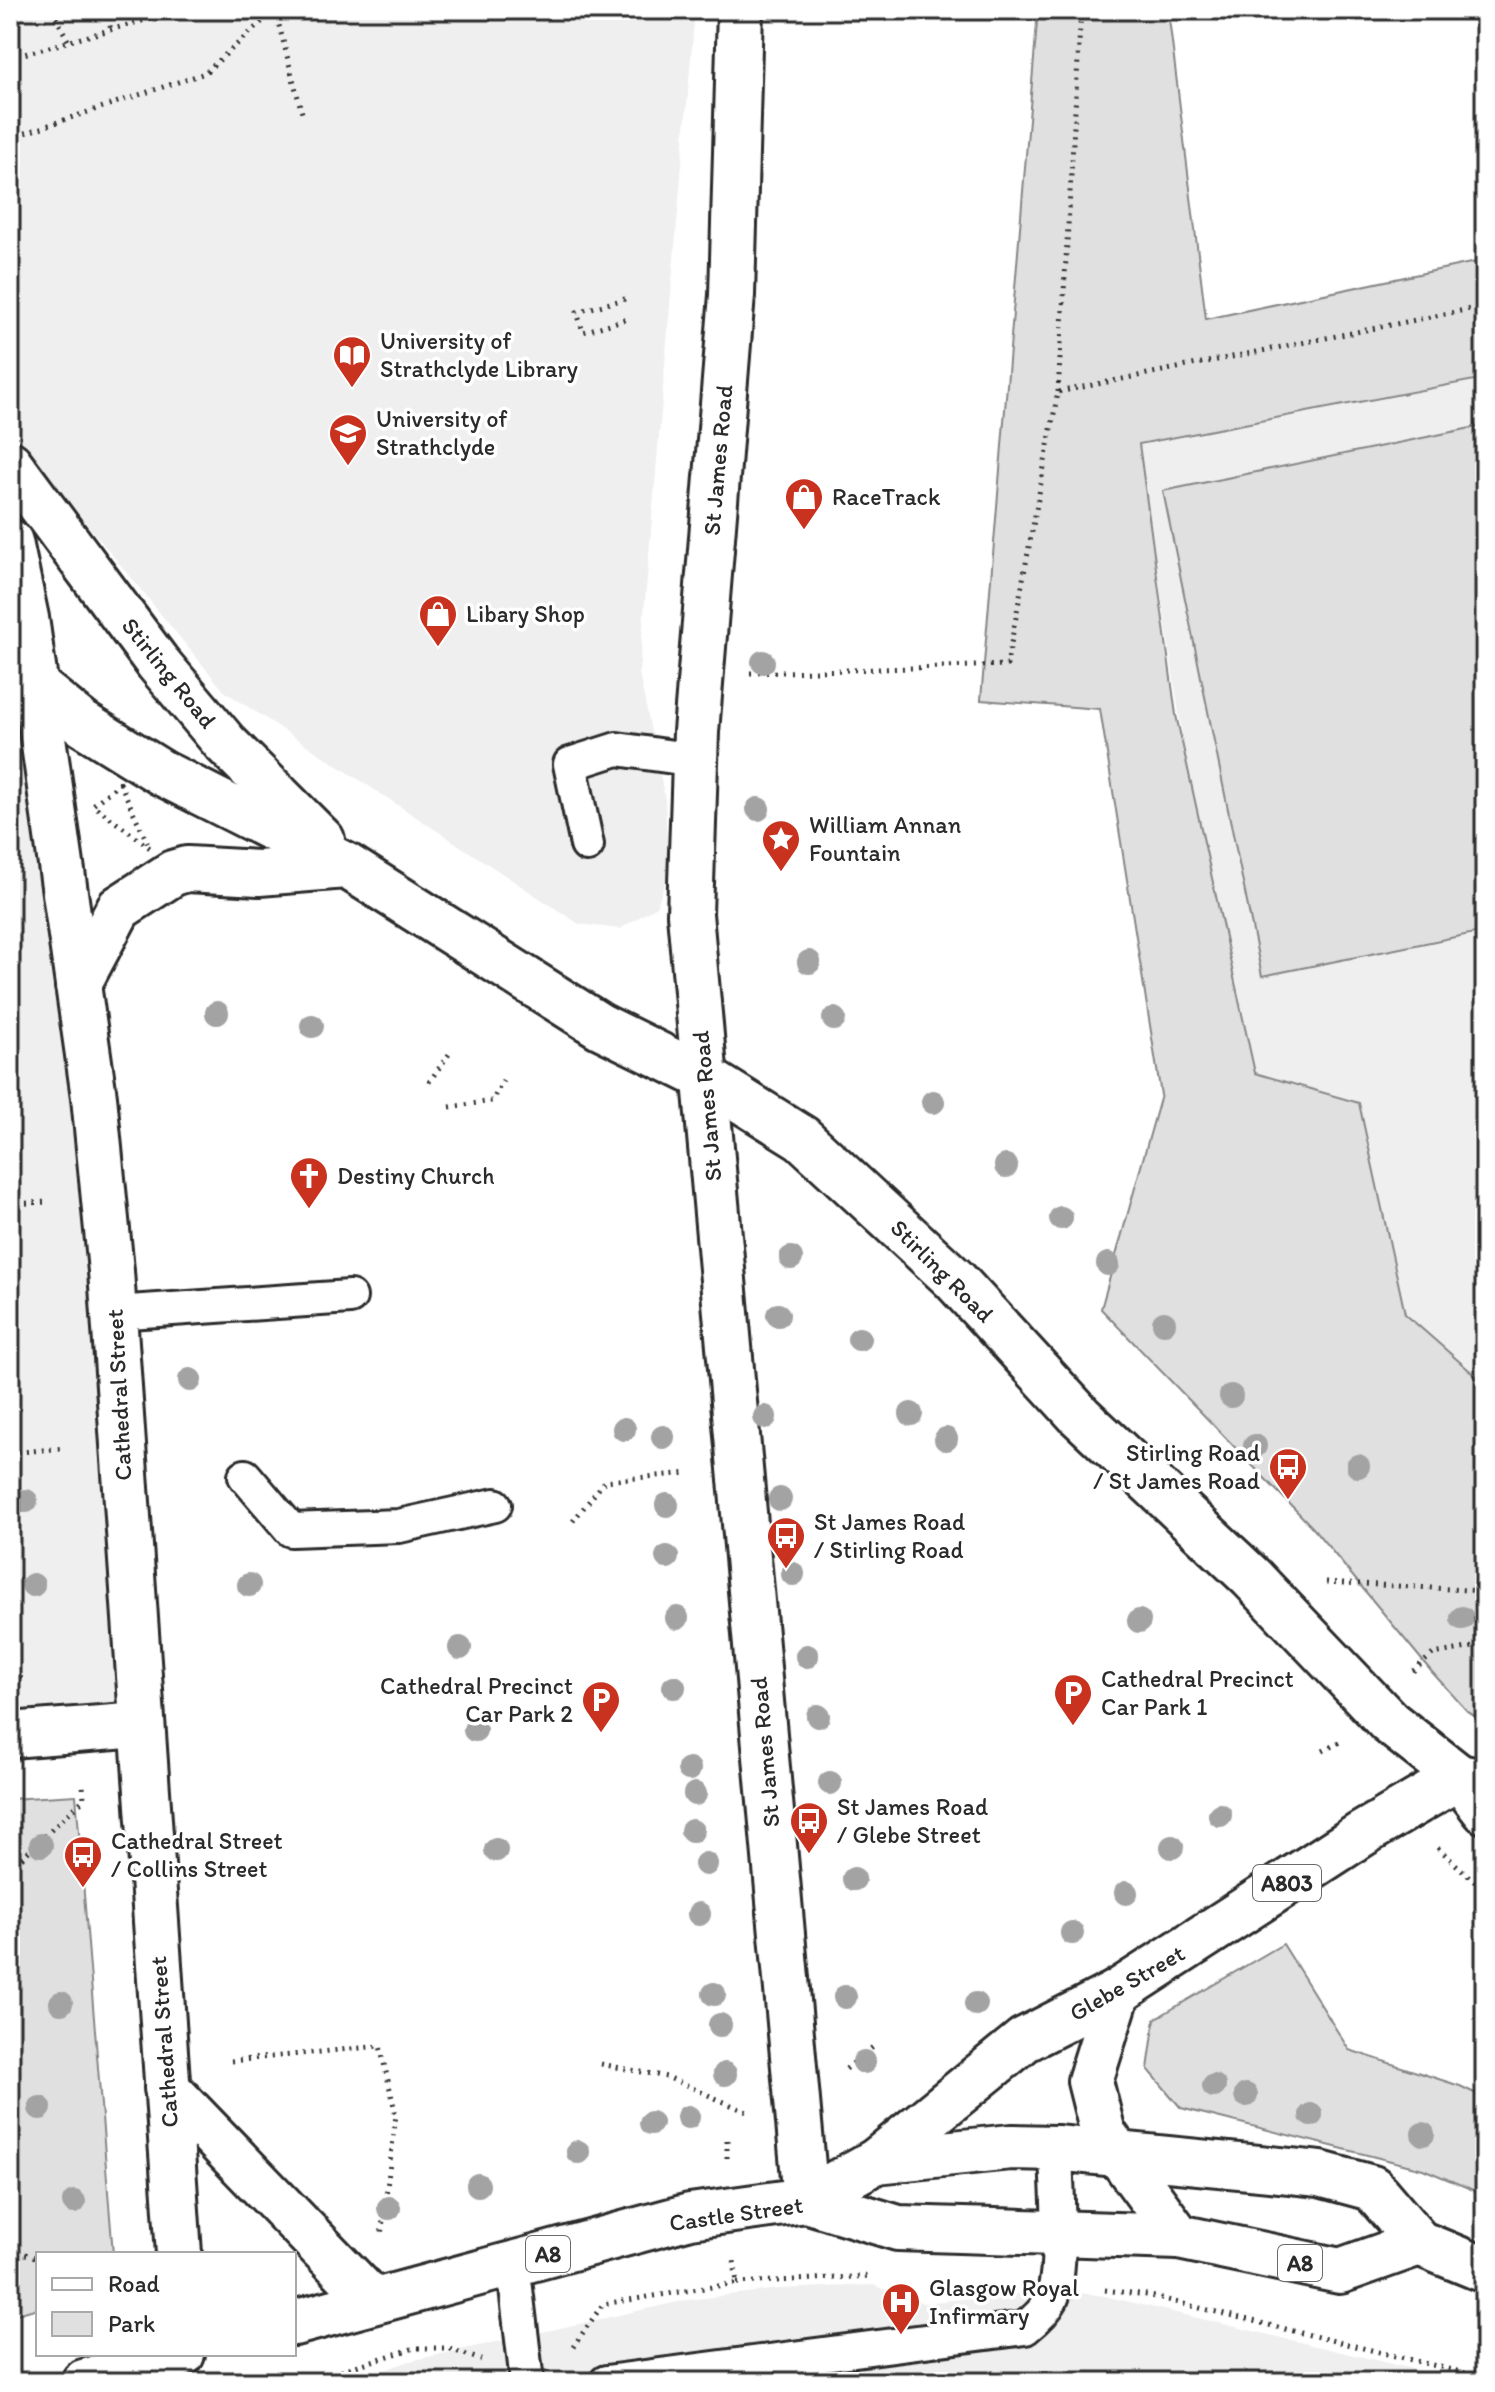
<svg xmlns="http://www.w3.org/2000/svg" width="1495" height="2392" viewBox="0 0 1495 2392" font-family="Itim,sans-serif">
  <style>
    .built { fill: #efefef }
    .green { fill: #e0e0e0; stroke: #868686; stroke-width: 2 }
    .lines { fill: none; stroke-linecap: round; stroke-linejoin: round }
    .service-casing { stroke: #2b2b2b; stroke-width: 38 }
    .minor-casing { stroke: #2b2b2b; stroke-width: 50 }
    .tertiary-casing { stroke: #2b2b2b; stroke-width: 50 }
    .primary-casing { stroke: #2b2b2b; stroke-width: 50 }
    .motorway-casing { stroke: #2b2b2b; stroke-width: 50 }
    .path { stroke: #2b2b2b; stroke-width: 5; stroke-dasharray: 2 6; stroke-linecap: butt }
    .service { stroke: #fff; stroke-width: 32 }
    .minor { stroke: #fff; stroke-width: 44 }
    .tertiary { stroke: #fff; stroke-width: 44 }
    .primary { stroke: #fff; stroke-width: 44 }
    .motorway { stroke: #fff; stroke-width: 44 }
    .tree { fill: #a3a3a3 }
    .labels { text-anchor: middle; stroke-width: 7; stroke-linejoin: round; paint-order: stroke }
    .shield { fill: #fff; stroke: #6b6b6b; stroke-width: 2 }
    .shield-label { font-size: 22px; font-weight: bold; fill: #2b2b2b }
    .poi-label { font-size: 24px; fill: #2b2b2b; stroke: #fff; text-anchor: start }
    .street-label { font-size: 24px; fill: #2b2b2b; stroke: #fff }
  </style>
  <rect width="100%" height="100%" fill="#fff"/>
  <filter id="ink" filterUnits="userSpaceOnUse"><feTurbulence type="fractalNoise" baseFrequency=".0125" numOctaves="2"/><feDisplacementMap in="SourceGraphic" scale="16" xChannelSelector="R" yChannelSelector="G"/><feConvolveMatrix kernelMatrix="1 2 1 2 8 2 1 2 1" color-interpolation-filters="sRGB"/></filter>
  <g filter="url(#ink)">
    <g class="built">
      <polygon points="10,10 695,10 639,673 665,799 668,874 657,906 620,929 579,924 224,691 10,431"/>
      <polygon points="1485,378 1485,1450 1273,1349 1139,444"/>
      <polygon points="10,542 26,618 141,1725 10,1734"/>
      <polygon points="873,2285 923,2303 1054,2290 1105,2296 1468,2382 350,2382 410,2361 687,2300 779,2289"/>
    </g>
    <g class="green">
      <polygon points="1038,10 1168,10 1206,319 1485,260 1485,378 1139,444 1176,715 1255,1073 1359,1103 1405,1314 1485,1384 1485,1723 1467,1711 1431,1671 1313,1528 1101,1309 1161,1095 1100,709 981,700"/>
      <polygon points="1481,426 1485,447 1485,931 1262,976 1163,491"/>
      <polygon points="76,1795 113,2254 38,2254 38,2308 10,2316 10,1799"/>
      <polygon points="1283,1944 1349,2050 1460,2086 1485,2098 1485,2195 1423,2169 1181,2108 1148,2069 1155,2019"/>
    </g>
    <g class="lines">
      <g class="service-casing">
        <g id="service">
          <polyline points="587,845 570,764 617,749 695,760"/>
          <polyline points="114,1313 350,1297"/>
          <polyline points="245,1476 291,1530 399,1526 495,1505"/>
          <polyline points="513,2263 527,2382"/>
          <path d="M606,2382L1025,2328C1034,2321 1045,2311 1051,2300C1065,2271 1056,2183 1056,2148"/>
        </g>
      </g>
      <g class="minor-casing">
        <g id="minor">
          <polyline points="740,10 732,295 696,732 690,914 806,2200"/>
          <polyline points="10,1735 141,1725"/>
        </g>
      </g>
      <g class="tertiary-casing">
        <g id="tertiary">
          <polyline points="10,464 157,662 225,743 322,840"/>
          <polyline points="10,542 26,618 94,1097 111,1271 179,2254"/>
          <polyline points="36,686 83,724 162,773 347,866 600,1026 704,1077 802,1138 954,1279 1080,1416 1251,1577 1389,1722 1459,1777"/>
          <polyline points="78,985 119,908 173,873 187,869 259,873 346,866"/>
          <polyline points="167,2088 373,2301"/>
        </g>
      </g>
      <g class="primary-casing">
        <g id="primary">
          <polyline points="1118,1992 1090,2081 1103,2133 1179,2237"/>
          <polyline points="876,2161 1011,2147 1056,2148 1320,2174 1372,2188 1419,2243 1485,2270"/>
          <polyline points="806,2200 876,2161 1024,2040 1118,1992 1362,1834 1459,1777 1485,1782"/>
          <polyline points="294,2323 690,2216 806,2200 898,2228 1179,2237 1340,2271 1419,2243"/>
          <polyline points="84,2382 182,2354"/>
        </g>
      </g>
      <g class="motorway-casing">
        <polyline id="motorway" points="1459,1777 1485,1811"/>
      </g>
      <g class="path">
        <polyline points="52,10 70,44"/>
        <polyline points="106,10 111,30"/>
        <polyline points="275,10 302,113"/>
        <polyline points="10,58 181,10"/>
        <polyline points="10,138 205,73 275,10"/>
        <polyline points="625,299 577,312 583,332 630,318"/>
        <polyline points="1058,392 1081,10"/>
        <polyline points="750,673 1007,665 1058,392 1485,306"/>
        <polygon points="120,783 150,848 93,805"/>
        <polyline points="10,947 11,946"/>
        <polyline points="429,1082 452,1050"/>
        <polyline points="450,1107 492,1101 503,1081"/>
        <polyline points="10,1204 47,1202"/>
        <polyline points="10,1453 65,1448"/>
        <polyline points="573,1521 605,1481 688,1473"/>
        <polyline points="1326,1582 1485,1591"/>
        <polyline points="10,1655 23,1683"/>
        <polyline points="1413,1671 1433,1654 1485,1645"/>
        <polyline points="1323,1751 1340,1742"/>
        <polyline points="1438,1848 1485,1891"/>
        <polyline points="10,1869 84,1799 83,1785"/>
        <polyline points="231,2061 380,2046 396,2115 381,2236"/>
        <polyline points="601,2064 667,2077 747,2112"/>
        <polyline points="846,2069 873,2047"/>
        <polyline points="727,2140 727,2159"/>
        <polyline points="10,2249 38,2258"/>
        <polyline points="737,2283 871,2276"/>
        <polyline points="1105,2290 1147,2295 1485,2378"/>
        <polyline points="573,2347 603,2304 737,2283 734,2261"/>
        <polyline points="303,2382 415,2348 447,2348 481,2360"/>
      </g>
      <use href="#service" class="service"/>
      <use href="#minor" class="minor"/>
      <use href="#tertiary" class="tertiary"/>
      <use href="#primary" class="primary"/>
      <use href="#motorway" class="motorway"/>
    </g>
    <g class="tree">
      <circle cx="763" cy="662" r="12"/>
      <circle cx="758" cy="809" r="12"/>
      <circle cx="809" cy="962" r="12"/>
      <circle cx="217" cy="1013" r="12"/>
      <circle cx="834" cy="1019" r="12"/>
      <circle cx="312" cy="1026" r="12"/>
      <circle cx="933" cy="1102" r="12"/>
      <circle cx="1006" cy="1166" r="12"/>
      <circle cx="1061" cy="1218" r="12"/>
      <circle cx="791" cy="1258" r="12"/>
      <circle cx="1108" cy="1264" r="12"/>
      <circle cx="778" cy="1315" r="12"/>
      <circle cx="1164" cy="1323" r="12"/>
      <circle cx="859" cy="1339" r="12"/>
      <circle cx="190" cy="1380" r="12"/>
      <circle cx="1231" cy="1396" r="12"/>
      <circle cx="911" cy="1414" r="12"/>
      <circle cx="765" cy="1417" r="12"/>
      <circle cx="624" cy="1429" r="12"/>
      <circle cx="663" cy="1437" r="12"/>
      <circle cx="946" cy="1439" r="12"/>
      <circle cx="1255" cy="1446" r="12"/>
      <circle cx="1358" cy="1466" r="12"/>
      <circle cx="780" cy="1499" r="12"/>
      <circle cx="26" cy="1501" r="12"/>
      <circle cx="667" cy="1505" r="12"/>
      <circle cx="667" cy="1557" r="12"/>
      <circle cx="793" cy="1574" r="12"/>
      <circle cx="33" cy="1585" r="12"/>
      <circle cx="249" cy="1585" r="12"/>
      <circle cx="677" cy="1618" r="12"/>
      <circle cx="1462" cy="1618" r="12"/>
      <circle cx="1139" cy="1621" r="12"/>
      <circle cx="460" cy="1648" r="12"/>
      <circle cx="807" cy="1656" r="12"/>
      <circle cx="674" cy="1687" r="12"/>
      <circle cx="818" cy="1716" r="12"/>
      <circle cx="475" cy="1730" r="12"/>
      <circle cx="689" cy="1769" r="12"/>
      <circle cx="830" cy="1783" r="12"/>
      <circle cx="695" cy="1794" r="12"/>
      <circle cx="1220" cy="1815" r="12"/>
      <circle cx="692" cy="1831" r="12"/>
      <circle cx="41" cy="1845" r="12"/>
      <circle cx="1172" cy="1847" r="12"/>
      <circle cx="496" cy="1850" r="12"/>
      <circle cx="706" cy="1864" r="12"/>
      <circle cx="854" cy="1879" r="12"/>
      <circle cx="1126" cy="1893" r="12"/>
      <circle cx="699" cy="1914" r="12"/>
      <circle cx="1072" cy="1933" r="12"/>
      <circle cx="714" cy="1994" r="12"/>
      <circle cx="845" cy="1997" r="12"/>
      <circle cx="61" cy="2003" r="12"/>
      <circle cx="976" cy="2004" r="12"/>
      <circle cx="720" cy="2025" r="12"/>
      <circle cx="864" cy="2062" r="12"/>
      <circle cx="725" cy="2074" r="12"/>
      <circle cx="1214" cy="2086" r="12"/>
      <circle cx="1246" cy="2095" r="12"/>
      <circle cx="40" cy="2108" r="12"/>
      <circle cx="1311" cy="2115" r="12"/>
      <circle cx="688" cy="2117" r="12"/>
      <circle cx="651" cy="2123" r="12"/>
      <circle cx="1423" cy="2134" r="12"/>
      <circle cx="578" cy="2152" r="12"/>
      <circle cx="478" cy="2185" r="12"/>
      <circle cx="74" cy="2202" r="12"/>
      <circle cx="389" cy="2208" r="12"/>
    </g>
  </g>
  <defs>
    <g id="library-pin" transform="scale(2)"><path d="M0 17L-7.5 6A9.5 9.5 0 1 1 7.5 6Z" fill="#c8321e" stroke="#fff"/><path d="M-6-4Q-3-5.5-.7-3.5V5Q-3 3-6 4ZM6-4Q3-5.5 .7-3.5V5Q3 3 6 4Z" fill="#fff"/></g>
    <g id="university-pin" transform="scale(2)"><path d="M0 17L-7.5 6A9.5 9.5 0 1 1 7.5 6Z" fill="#c8321e" stroke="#fff"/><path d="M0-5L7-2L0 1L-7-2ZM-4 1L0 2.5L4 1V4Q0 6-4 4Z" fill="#fff"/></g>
    <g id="shop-pin" transform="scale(2)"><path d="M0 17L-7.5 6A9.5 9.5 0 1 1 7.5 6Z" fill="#c8321e" stroke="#fff"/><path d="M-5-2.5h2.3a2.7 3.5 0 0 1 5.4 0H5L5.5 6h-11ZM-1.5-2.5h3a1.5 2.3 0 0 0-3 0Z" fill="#fff"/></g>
    <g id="sight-pin" transform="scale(2)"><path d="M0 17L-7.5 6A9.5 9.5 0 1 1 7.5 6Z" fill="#c8321e" stroke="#fff"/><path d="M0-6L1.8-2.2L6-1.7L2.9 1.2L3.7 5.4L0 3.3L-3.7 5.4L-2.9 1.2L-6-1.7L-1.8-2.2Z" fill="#fff"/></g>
    <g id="church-pin" transform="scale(2)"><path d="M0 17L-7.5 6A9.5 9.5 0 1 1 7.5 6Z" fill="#c8321e" stroke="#fff"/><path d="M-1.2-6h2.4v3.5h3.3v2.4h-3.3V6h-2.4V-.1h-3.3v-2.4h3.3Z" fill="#fff"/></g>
    <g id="bus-pin" transform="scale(2)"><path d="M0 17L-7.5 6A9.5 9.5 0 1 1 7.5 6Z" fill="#c8321e" stroke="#fff"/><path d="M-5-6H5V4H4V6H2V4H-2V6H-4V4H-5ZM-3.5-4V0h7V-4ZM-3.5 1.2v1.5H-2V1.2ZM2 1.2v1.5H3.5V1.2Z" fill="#fff"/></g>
    <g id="parking-pin" transform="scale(2)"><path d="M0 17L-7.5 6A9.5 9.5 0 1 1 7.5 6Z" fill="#c8321e" stroke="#fff"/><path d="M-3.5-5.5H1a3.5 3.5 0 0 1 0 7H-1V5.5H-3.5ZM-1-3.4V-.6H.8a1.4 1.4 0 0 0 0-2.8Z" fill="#fff"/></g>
    <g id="hospital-pin" transform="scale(2)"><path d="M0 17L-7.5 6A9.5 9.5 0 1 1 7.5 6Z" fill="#c8321e" stroke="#fff"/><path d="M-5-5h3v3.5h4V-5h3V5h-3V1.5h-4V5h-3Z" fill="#fff"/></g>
  </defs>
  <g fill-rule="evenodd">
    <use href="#library-pin" x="352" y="355"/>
    <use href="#university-pin" x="348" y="433"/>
    <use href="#shop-pin" x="804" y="497"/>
    <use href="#shop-pin" x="438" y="614"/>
    <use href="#sight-pin" x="781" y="839"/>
    <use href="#church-pin" x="309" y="1176"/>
    <use href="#bus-pin" x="1288" y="1467"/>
    <use href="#bus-pin" x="786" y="1536"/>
    <use href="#parking-pin" x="1073" y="1693"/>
    <use href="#parking-pin" x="601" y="1700"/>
    <use href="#bus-pin" x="809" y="1821"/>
    <use href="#bus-pin" x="83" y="1855"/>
    <use href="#hospital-pin" x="901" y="2302"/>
  </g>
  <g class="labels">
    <g class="shield">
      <rect x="1253" y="1865" width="68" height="36" rx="6"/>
      <rect x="526" y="2236" width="44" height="36" rx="6"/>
      <rect x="1278" y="2245" width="44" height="36" rx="6"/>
    </g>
    <g class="shield-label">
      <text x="1287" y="1891">A803</text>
      <text x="548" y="2262">A8</text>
      <text x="1300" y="2271">A8</text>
    </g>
    <g class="poi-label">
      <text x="380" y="349">University of<tspan x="380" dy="28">Strathclyde Library</tspan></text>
      <text x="376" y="427">University of<tspan x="376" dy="28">Strathclyde</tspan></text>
      <text x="832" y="505">RaceTrack</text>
      <text x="466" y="622">Libary Shop</text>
      <text x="809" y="833">William Annan<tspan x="809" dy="28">Fountain</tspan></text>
      <text x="337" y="1184">Destiny Church</text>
      <text x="1260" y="1461" text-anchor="end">Stirling Road<tspan x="1260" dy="28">/ St James Road</tspan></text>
      <text x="814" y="1530">St James Road<tspan x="814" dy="28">/ Stirling Road</tspan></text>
      <text x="1101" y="1687">Cathedral Precinct<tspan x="1101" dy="28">Car Park 1</tspan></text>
      <text x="573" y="1694" text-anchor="end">Cathedral Precinct<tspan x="573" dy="28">Car Park 2</tspan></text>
      <text x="837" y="1815">St James Road<tspan x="837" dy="28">/ Glebe Street</tspan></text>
      <text x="111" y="1849">Cathedral Street<tspan x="111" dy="28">/ Collins Street</tspan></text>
      <text x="929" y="2296">Glasgow Royal<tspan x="929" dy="28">Infirmary</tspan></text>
    </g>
    <g class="street-label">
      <text transform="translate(718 460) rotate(-85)" y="8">St James Road</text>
      <text transform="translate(169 673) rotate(51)" y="8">Stirling Road</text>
      <text transform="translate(707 1106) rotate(-95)" y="8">St James Road</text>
      <text transform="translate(942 1271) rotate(45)" y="8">Stirling Road</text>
      <text transform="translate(119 1395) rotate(-93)" y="8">Cathedral Street</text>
      <text transform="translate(765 1752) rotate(-95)" y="8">St James Road</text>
      <text transform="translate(1127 1983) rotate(-30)" y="8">Glebe Street</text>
      <text transform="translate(164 2042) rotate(-94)" y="8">Cathedral Street</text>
      <text transform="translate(736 2214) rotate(-8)" y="8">Castle Street</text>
    </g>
  </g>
  <rect width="1495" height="2392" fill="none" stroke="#fff" stroke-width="40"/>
  <rect x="20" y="20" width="1455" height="2352" fill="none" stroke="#2b2b2b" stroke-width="3" filter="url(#ink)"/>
  <rect x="36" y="2252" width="260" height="104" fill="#ffffff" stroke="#aaaaaa" stroke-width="2"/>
  <rect x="52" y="2278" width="40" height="12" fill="#ffffff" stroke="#aaaaaa" stroke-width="2"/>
  <text x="108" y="2292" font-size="24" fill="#2b2b2b">Road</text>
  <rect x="52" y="2312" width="40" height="24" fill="#e0e0e0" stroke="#aaaaaa" stroke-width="2"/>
  <text x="108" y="2332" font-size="24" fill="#2b2b2b">Park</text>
</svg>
